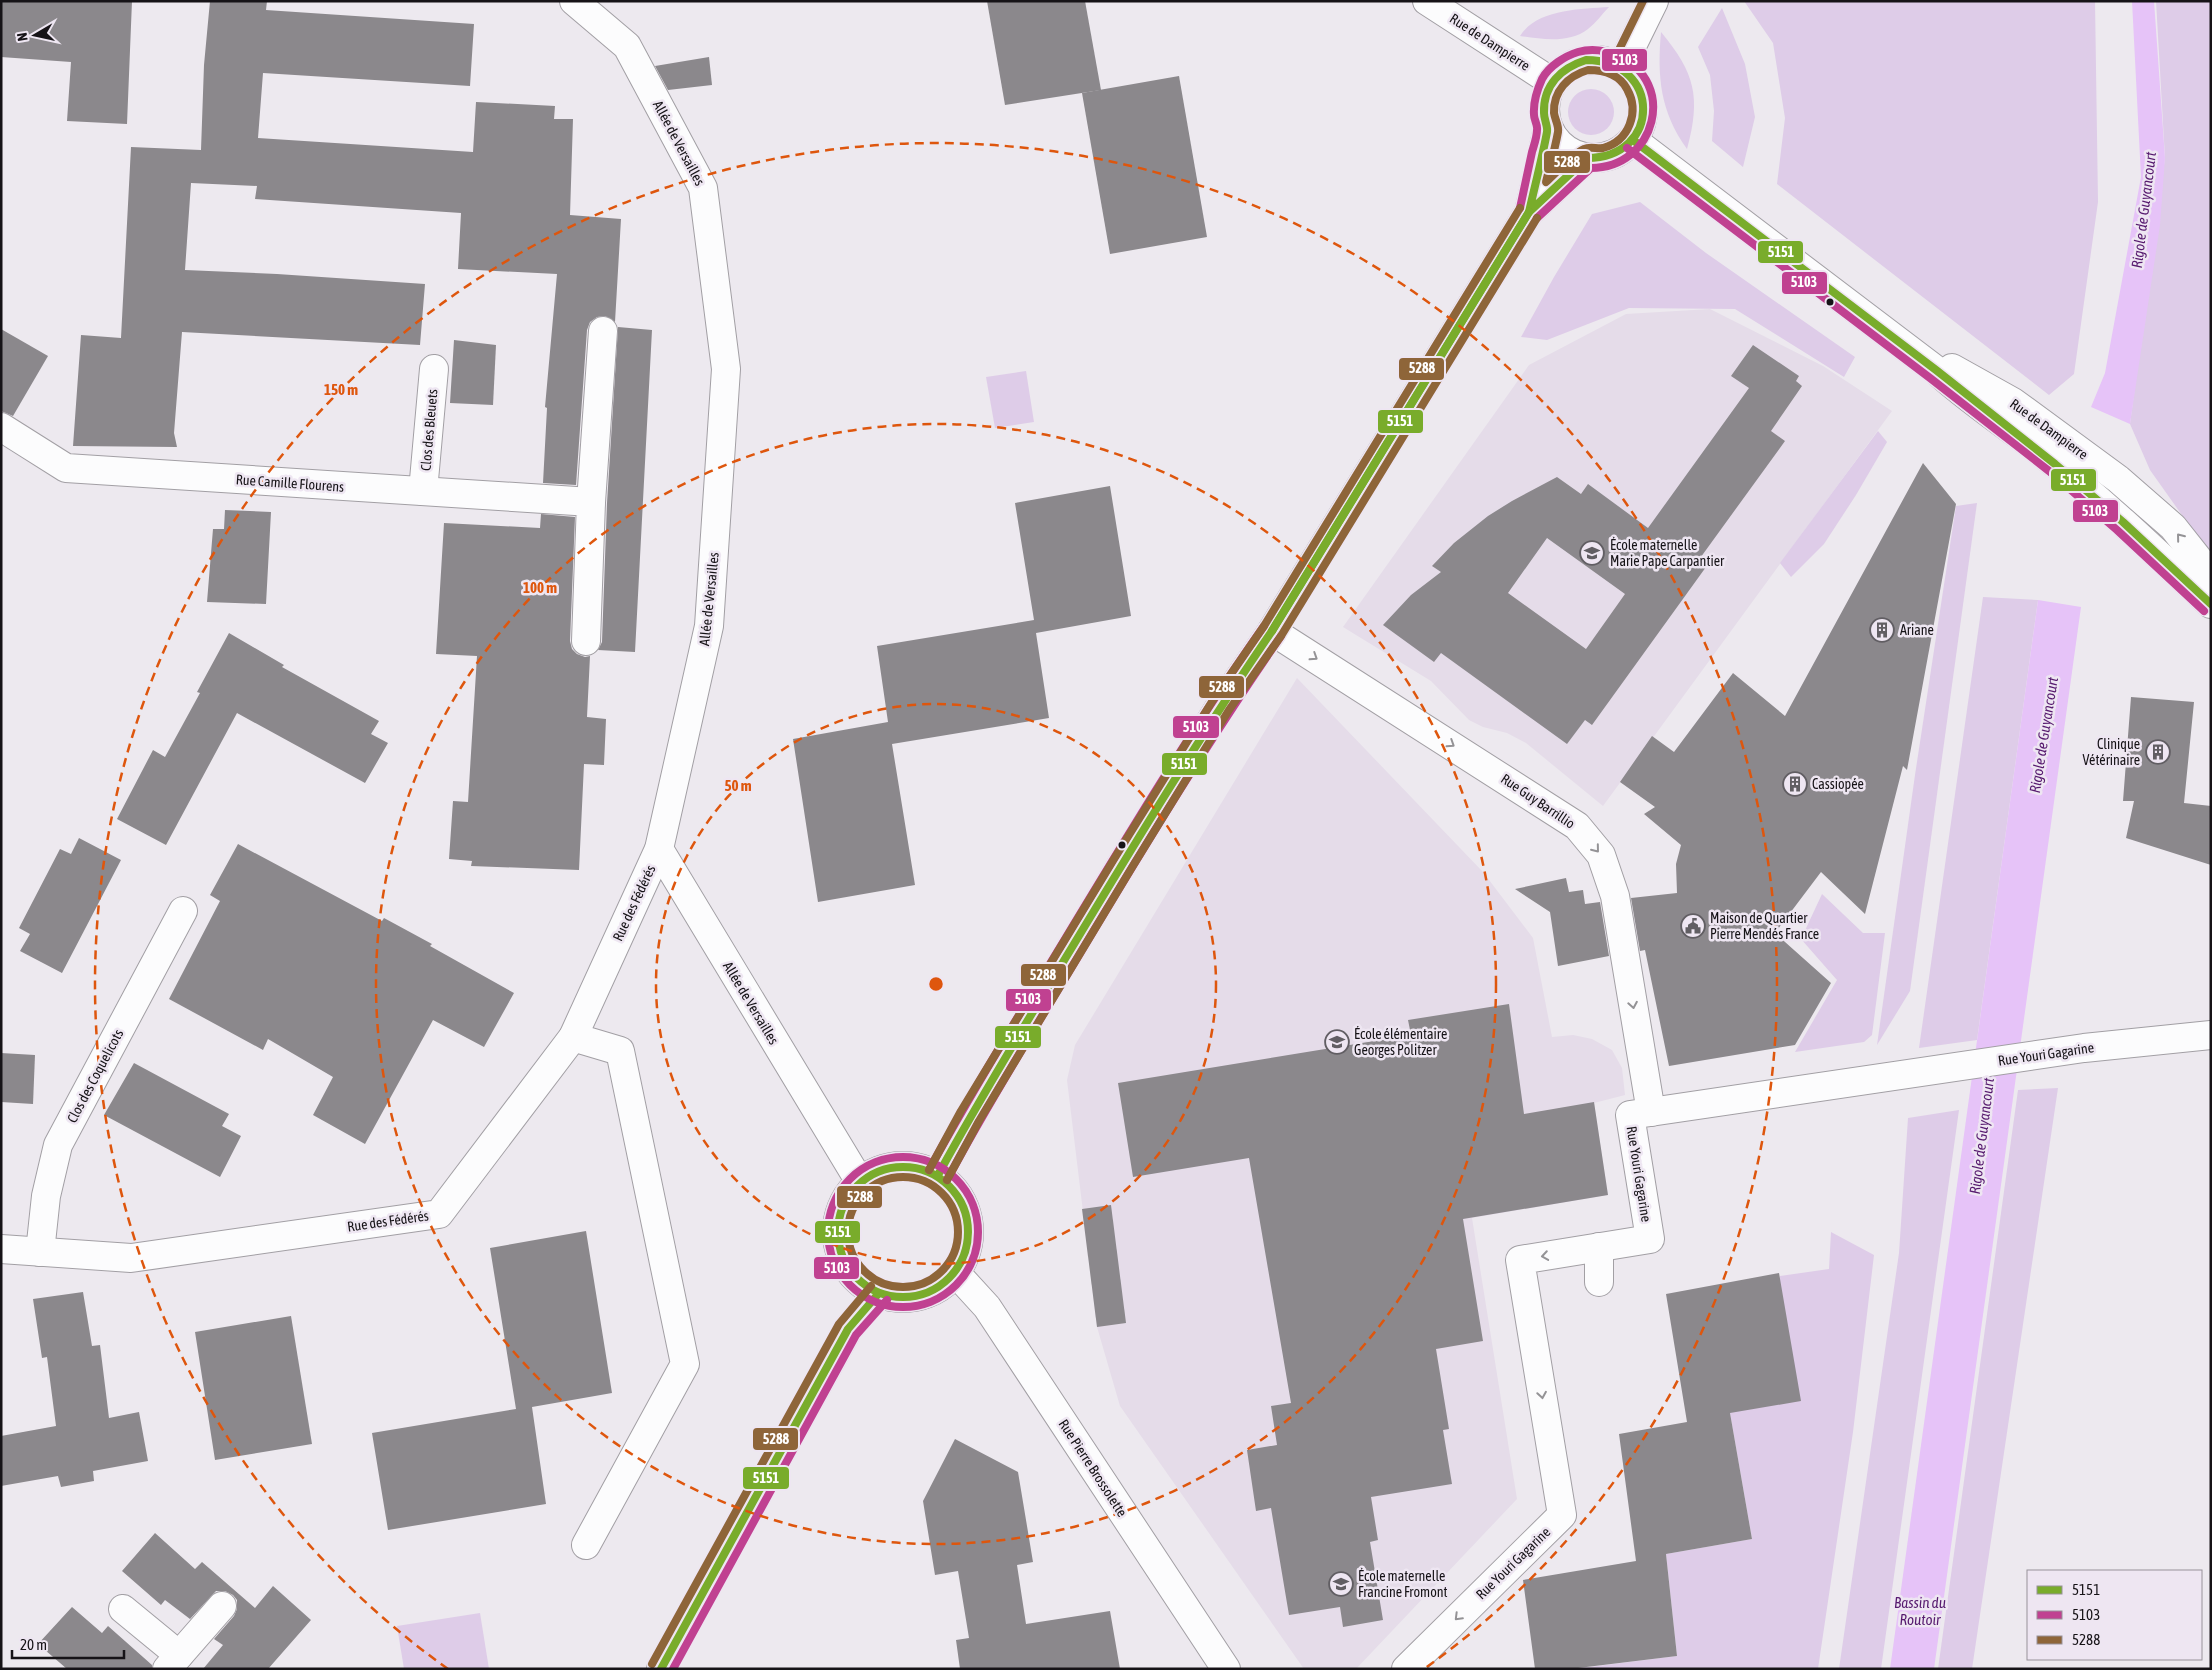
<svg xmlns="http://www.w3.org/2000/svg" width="2212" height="1670" viewBox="0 0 2212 1670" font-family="'Asap Condensed',sans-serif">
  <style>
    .built { fill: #e5dce9 }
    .green { fill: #decce8 }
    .water { fill: #e6c3f8 }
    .building { fill: #8b888c; fill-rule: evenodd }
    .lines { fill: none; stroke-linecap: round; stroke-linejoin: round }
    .minor-casing { stroke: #a29fa4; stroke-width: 30 }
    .minor { stroke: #fcfcfd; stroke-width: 28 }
    .bus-1-casing { stroke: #eee6f2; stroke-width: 11 }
    .bus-2-casing { stroke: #eee6f2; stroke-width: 11 }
    .bus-3-casing { stroke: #eee6f2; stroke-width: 11 }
    .bus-1 { stroke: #79ac2b; stroke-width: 8 }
    .bus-2 { stroke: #c04191; stroke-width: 8 }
    .bus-3 { stroke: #8e6539; stroke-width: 8 }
    .oneway { stroke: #949396 }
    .ring { fill: none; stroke: #de560d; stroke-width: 2.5; stroke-dasharray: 9 6 }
    .bus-dot { fill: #161317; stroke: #eee6f2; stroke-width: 2 }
    .labels { text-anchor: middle; stroke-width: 5; stroke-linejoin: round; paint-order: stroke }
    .street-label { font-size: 14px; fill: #161317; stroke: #eee6f2 }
    .poi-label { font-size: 14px; fill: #161317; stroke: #eee6f2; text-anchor: start }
    .water-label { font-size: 15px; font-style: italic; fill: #571b6f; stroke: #eee6f2 }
    .centre { fill: #de560d; stroke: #eee6f2; stroke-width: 2.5 }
    .ring-label { font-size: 15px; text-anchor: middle; font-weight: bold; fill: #de560d; stroke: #eee6f2; stroke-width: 5; stroke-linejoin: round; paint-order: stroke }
    .line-badge { stroke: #eee6f2; stroke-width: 2 }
    .badge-label { font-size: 14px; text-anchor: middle; font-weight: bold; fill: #fff }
  </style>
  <rect width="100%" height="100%" fill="#ede9ef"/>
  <g class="built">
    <polygon points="1710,309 1823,366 1892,411 1603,806 1526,743 1507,733 1483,727 1469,720 1431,681 1343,627 1529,365 1626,314"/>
    <polygon points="1297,678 1483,872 1533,938 1552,1037 1573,1035 1592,1039 1612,1050 1622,1068 1625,1095 1594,1103 1608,1195 1472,1218 1517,1499 1356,1669 1304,1669 1120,1406 1097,1327 1067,1080 1075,1045"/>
  </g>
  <g class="green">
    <polygon points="1744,1 2095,1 2098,202 2074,374 2049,395 1777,184 1785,118 1773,43"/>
    <polygon points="2156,1 2211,1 2211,556 2150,470 2130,424 2165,158"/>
    <path d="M1609,7C1602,14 1596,23 1588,29C1569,44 1541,39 1520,36C1537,9 1580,9 1609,7Z"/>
    <polygon points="1722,8 1745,64 1755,117 1743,167 1712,141 1714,111 1710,75 1698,47"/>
    <path d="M1661,32C1695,73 1701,97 1687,149C1660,112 1657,76 1661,32Z"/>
    <circle cx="1591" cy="112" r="23"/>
    <polygon points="1640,202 1706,253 1855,357 1844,377 1735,309 1629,308 1547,340 1521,337 1554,277 1592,214"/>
    <polygon points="1026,371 1034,422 995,428 986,377"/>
    <polygon points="1878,431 1887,442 1856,495 1824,544 1791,577 1780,563"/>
    <polygon points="1977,503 1910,991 1877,1045 1915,775 1956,506"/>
    <polygon points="1983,597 2038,600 1977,1040 1919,1048"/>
    <polygon points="1822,894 1863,933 1885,933 1872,1035 1864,1042 1795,1052 1837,980 1801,939"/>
    <polygon points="2058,1088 1972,1669 1938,1669 2018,1090"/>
    <polygon points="1959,1110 1881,1669 1839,1669 1899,1253 1908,1118"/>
    <polygon points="1831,1232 1874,1255 1853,1432 1818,1669 1573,1669 1677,1656 1666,1554 1752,1539 1730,1413 1780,1276 1829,1269"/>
    <polygon points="480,1613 489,1669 404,1669 397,1626"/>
  </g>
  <g class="water">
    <polygon points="2132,1 2154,1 2165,158 2160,225 2130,424 2091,407 2105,373 2141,177"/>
    <polygon points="2038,600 2081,607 1934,1669 1890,1669"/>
  </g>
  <g class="building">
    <polygon points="1,1 132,1 127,124 67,121 71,62 1,57"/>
    <polygon points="210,1 267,1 266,10 474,24 470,86 263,73 258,138 473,152 476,102 555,106 554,119 573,119 570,215 621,219 615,322 605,316 597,317 590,322 587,330 576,485 543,483 547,408 545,407 557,274 458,269 461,213 255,199 257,186 191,183 185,270 277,274 425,284 420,345 182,332 174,433 177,447 73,446 81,335 121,338 131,147 201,150 204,65"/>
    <polygon points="987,1 1085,1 1101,90 1005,105"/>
    <polygon points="709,57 712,85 668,90 655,66"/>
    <polygon points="1179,76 1207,237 1110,254 1082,93"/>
    <polygon points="618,327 652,330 635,652 598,650 602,642 607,503"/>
    <polygon points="1,329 48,356 13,416 1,411"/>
    <polygon points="454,340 496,345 493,405 450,403"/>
    <path d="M1753,345L1799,376L1796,381L1802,386L1771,431L1785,441L1698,561L1706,567L1592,725L1585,720L1567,744L1441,653L1434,662L1383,625L1411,595L1441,572L1432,566L1454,543L1488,516L1512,501L1557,477L1581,494L1588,484L1648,528L1749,388L1731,376ZM1547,538L1625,594L1586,649L1508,593Z"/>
    <polygon points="1923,463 1956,504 1907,770 1903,766 1865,914 1821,872 1775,933 1831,983 1795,1045 1669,1066 1645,950 1640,951 1631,898 1677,893 1676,864 1681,845 1644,814 1655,807 1620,782 1652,736 1674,752 1733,673 1785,716"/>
    <polygon points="1110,486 1131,616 1036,633 1049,718 892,744 915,885 818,902 793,739 888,722 877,646 1034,620 1015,503"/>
    <polygon points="225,510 271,512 266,604 207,602 213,529 224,529"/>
    <polygon points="541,514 575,517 570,641 572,649 577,654 585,657 590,656 587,717 606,719 604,765 584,764 579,870 471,866 472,861 449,859 453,801 468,802 477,656 436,654 444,523 540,528"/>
    <polygon points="229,633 284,665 282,667 379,721 371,734 388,743 365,783 237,713 166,845 117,819 153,750 165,757 200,693 197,692"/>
    <polygon points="2131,697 2194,702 2184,803 2211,806 2211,865 2126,838 2134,801 2123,801"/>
    <polygon points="79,838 121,860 62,973 20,951 30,934 19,928 60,849 71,854"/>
    <polygon points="238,844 382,921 384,918 432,944 430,946 514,993 484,1047 433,1020 365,1144 313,1115 333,1077 268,1039 263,1050 169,999 220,901 210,895"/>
    <polygon points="1566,878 1569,892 1583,890 1585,904 1600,902 1609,956 1558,966 1550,912 1515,889"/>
    <polygon points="1509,1004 1524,1114 1594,1102 1608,1195 1463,1219 1483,1341 1436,1349 1449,1429 1443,1430 1452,1484 1371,1497 1378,1540 1370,1542 1383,1620 1343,1627 1340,1607 1289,1615 1271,1508 1256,1511 1247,1450 1277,1445 1271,1406 1291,1403 1249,1158 1133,1177 1118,1083 1411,1035 1408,1020"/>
    <polygon points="1,1053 35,1055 33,1104 1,1102"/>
    <polygon points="134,1063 229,1114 222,1126 241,1136 220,1177 104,1115"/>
    <polygon points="1111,1205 1126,1323 1097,1327 1082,1209"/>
    <polygon points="586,1231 612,1393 532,1407 546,1504 388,1530 372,1433 516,1409 490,1248"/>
    <polygon points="1779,1273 1801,1401 1730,1413 1752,1539 1666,1554 1677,1656 1570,1669 1535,1669 1523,1580 1636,1561 1619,1434 1687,1422 1666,1294"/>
    <polygon points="83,1292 92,1346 100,1345 109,1418 139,1412 148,1461 93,1471 94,1481 61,1487 58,1476 1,1486 1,1436 56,1426 47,1357 42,1358 33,1299"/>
    <polygon points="291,1316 312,1444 215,1460 195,1332"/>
    <polygon points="955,1439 1018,1472 1033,1562 1017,1565 1026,1624 1110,1611 1120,1669 960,1669 956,1640 969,1638 958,1571 935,1575 923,1501"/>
    <polygon points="155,1533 195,1569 202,1562 255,1608 273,1586 311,1620 268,1669 203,1669 223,1645 214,1639 234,1616 237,1609 237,1600 233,1595 225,1591 216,1591 190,1619 165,1600 161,1605 122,1571"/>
    <polygon points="72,1607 102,1633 108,1626 152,1665 152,1669 67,1669 38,1644"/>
  </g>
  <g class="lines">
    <g class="minor-casing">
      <g id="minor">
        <polyline points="1427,1 1552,82"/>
        <circle cx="1594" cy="109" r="49"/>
        <polyline points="1621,68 1654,1"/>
        <path d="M1633,140L1936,370C1966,398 2000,420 2032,445C2095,494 2153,549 2211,604"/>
        <polyline points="1529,212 1548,129"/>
        <polyline points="1952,368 2013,402 2118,479 2173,527 2211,575"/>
        <polyline points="1,427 66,468 591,502 586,641"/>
        <polyline points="423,491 434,369"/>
        <polyline points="591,502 603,331"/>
        <polyline points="1272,631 1577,826 1601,855 1615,896 1651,1112"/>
        <polyline points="659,849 860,1182"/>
        <polyline points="573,1037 620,1051 685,1364 586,1545"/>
        <circle cx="903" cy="1232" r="66"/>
        <polyline points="938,1175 970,1116 1122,864 1221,705 1272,631 1529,212 1587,158"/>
        <polyline points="1599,1247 1599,1282"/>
        <polyline points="1,1249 131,1258 439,1214 573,1037 659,849 709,626 726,369 703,188 627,46 574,1"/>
        <polyline points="40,1252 46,1196 58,1145 183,911"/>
        <polyline points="955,1272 987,1307 1226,1669"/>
        <polyline points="123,1609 179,1655"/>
        <polyline points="167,1669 222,1606"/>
        <polyline points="661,1669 842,1340 848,1329 879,1293"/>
        <polyline points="1406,1669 1562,1515 1520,1260 1650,1239 1630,1115 2084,1048 2211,1035"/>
      </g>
    </g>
    <use href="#minor" class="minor"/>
    <g class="bus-1-casing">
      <g id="bus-1">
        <path d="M1586,60C1662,60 1662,158 1587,158L1529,212C1535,185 1542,159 1547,132C1548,126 1544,120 1544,113C1543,85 1561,68 1586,60Z"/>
        <polyline points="1633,140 1936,370 2055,464 2123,522 2211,604"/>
        <polyline points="1272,631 1529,212"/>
        <polyline points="1272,631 1529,212"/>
        <circle cx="903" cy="1232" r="65"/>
        <path d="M938,1175C981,1096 1028,1020 1074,944C1138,838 1202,733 1272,631"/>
        <polyline points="661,1669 848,1329 879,1293"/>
      </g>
    </g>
    <g class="bus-2-casing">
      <g id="bus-2">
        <polyline points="1627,148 1930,378 2049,471 2117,530 2204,611"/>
        <path d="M1520,208C1524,190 1528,171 1532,152C1534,145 1537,137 1537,130C1538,125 1534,120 1534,115C1533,102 1537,90 1542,79C1549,66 1565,56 1578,52C1592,48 1605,50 1618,56C1678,82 1656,168 1591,168L1537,218"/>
        <circle cx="903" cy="1232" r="75"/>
        <path d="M929,1170C972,1091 1019,1015 1065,939C1129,833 1193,727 1264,626"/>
        <path d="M947,1180C988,1103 1034,1030 1079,955C1144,847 1209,740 1281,636"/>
        <polyline points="673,1669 856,1335 887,1300"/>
      </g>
    </g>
    <g class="bus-3-casing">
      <g id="bus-3">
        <polyline points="1612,64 1643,1"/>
        <path d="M1588,70C1603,70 1619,74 1627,89C1640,112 1629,141 1603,148C1597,149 1590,146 1584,149C1575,152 1554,175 1546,182C1550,166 1555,149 1558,132C1559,125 1555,120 1554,113C1553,91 1568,76 1588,70Z"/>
        <polyline points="929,1170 961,1111 1114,859 1213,700 1264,626 1520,208"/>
        <circle cx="903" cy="1232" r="55"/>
        <polyline points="947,1180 979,1121 1131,869 1229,710 1281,636 1537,218"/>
        <polyline points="652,1664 839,1324 871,1286"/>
      </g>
    </g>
    <use href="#bus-1" class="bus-1"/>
    <use href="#bus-2" class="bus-2"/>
    <use href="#bus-3" class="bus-3"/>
  </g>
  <defs><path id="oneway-chevron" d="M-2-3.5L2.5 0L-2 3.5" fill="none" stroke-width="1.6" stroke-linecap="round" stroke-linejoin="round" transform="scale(1.25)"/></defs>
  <g class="oneway">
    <use href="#oneway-chevron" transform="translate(2180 537) rotate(-129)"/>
    <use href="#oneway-chevron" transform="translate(1314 657) rotate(33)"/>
    <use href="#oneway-chevron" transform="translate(1451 744) rotate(33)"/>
    <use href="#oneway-chevron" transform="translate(1596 849) rotate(51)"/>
    <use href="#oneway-chevron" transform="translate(1633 1005) rotate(80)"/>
    <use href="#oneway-chevron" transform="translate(1545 1256) rotate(171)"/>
    <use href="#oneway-chevron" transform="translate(1542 1395) rotate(81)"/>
    <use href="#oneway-chevron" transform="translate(1458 1617) rotate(135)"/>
  </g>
  <g class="ring">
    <circle cx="936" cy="984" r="280"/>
    <circle cx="936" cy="984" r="560"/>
    <path d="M448 1669A841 841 0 1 1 1424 1669"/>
  </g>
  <defs>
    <g id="school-ring" transform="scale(1.25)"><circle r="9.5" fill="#eee6f2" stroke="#615e63" stroke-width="1.5"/><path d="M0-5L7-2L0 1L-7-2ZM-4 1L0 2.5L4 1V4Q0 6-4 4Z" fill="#615e63"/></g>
    <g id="building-ring" transform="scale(1.25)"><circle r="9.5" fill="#eee6f2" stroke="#615e63" stroke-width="1.5"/><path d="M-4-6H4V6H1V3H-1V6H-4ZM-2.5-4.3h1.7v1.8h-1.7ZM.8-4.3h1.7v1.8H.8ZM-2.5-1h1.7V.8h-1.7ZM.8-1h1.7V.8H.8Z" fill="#615e63"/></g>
    <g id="civic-ring" transform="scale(1.25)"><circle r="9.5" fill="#eee6f2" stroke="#615e63" stroke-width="1.5"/><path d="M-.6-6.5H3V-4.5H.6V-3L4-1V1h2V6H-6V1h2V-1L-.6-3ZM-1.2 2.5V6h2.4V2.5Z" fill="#615e63"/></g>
  </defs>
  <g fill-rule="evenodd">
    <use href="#school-ring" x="1592" y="553"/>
    <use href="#building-ring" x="1882" y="630"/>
    <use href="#building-ring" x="2158" y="752"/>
    <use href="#building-ring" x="1795" y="784"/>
    <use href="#civic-ring" x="1693" y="926"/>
    <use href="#school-ring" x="1337" y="1042"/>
    <use href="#school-ring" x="1341" y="1584"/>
  </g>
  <g class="bus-dot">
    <circle cx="1830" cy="302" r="4.5"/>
    <circle cx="1122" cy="845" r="4.5"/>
  </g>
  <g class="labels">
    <g class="street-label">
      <text transform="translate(1490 42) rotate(33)" y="5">Rue de Dampierre</text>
      <text transform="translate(679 143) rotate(62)" y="5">Allée de Versailles</text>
      <text transform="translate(2049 429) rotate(36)" y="5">Rue de Dampierre</text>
      <text transform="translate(429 430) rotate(-85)" y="5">Clos des Bleuets</text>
      <text transform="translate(290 483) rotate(4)" y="5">Rue Camille Flourens</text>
      <text transform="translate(709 599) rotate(-84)" y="5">Allée de Versailles</text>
      <text transform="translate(1538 801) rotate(34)" y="5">Rue Guy Barrillio</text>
      <text transform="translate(634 903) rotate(-65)" y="5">Rue des Fédérés</text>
      <text transform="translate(751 1003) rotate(59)" y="5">Allée de Versailles</text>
      <text transform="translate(2046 1054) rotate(-8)" y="5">Rue Youri Gagarine</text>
      <text transform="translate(95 1076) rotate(-62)" y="5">Clos des Coquelicots</text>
      <text transform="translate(1639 1174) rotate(81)" y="5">Rue Youri Gagarine</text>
      <text transform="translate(388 1221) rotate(-8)" y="5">Rue des Fédérés</text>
      <text transform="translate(1093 1468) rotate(57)" y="5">Rue Pierre Brossolette</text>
      <text transform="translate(1513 1563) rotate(-44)" y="5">Rue Youri Gagarine</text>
    </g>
    <g class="poi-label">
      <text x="1610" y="550">École maternelle<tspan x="1610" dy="16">Marie Pape Carpantier</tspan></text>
      <text x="1900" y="635">Ariane</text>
      <text x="2140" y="749" text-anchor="end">Clinique<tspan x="2140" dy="16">Vétérinaire</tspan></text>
      <text x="1812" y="789">Cassiopée</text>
      <text x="1710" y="923">Maison de Quartier<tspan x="1710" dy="16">Pierre Mendés France</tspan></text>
      <text x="1354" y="1039">École élémentaire<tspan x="1354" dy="16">Georges Politzer</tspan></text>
      <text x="1358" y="1581">École maternelle<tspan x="1358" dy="16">Francine Fromont</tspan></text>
    </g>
    <g class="water-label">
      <text transform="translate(2144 210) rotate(-83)" y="5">Rigole de Guyancourt</text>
      <text transform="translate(2044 735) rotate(-81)" y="5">Rigole de Guyancourt</text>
      <text transform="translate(1982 1136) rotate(-83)" y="5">Rigole de Guyancourt</text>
      <text x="1920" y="1608">Bassin du<tspan x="1920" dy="17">Routoir</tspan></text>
    </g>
  </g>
  <circle cx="936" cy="984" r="8" class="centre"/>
  <g class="ring-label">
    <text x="341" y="395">150 m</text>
    <text x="540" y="593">100 m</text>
    <text x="738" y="791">50 m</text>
  </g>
  <g class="line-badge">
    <rect x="1601" y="48" width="47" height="24" rx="5" fill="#c04191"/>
    <rect x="1543" y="150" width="48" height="24" rx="5" fill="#8e6539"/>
    <rect x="1757" y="240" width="47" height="24" rx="5" fill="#79ac2b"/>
    <rect x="1781" y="271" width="47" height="24" rx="5" fill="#c04191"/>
    <rect x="1398" y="357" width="47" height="24" rx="5" fill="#8e6539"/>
    <rect x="1377" y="409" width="47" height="25" rx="5" fill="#79ac2b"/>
    <rect x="2050" y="468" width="47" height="24" rx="5" fill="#79ac2b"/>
    <rect x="2072" y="499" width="47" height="24" rx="5" fill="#c04191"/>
    <rect x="1198" y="675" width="47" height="24" rx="5" fill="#8e6539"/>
    <rect x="1172" y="715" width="48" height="24" rx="5" fill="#c04191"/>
    <rect x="1161" y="752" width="47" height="24" rx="5" fill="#79ac2b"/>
    <rect x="1020" y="963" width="47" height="24" rx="5" fill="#8e6539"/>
    <rect x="1005" y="988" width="47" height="24" rx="5" fill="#c04191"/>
    <rect x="994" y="1025" width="48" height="24" rx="5" fill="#79ac2b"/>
    <rect x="836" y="1185" width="47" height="24" rx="5" fill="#8e6539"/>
    <rect x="814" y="1220" width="47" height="24" rx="5" fill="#79ac2b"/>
    <rect x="813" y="1256" width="47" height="24" rx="5" fill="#c04191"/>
    <rect x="752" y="1427" width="47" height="24" rx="5" fill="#8e6539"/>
    <rect x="742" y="1466" width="48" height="24" rx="5" fill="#79ac2b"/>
  </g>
  <g class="badge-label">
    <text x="1625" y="65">5103</text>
    <text x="1567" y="167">5288</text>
    <text x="1781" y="257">5151</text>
    <text x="1804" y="287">5103</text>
    <text x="1422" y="373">5288</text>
    <text x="1400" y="426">5151</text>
    <text x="2073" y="485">5151</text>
    <text x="2095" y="516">5103</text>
    <text x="1222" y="692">5288</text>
    <text x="1196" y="732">5103</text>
    <text x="1184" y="769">5151</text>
    <text x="1043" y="980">5288</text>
    <text x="1028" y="1004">5103</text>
    <text x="1018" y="1042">5151</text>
    <text x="860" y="1202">5288</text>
    <text x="838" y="1237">5151</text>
    <text x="837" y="1273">5103</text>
    <text x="776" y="1444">5288</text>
    <text x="766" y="1483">5151</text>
  </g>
  <rect width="2212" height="1670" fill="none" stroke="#161317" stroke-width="5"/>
  <rect x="2027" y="1570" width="175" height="90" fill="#eee6f2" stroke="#98929a"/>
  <rect x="2037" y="1586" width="25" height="8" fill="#79ac2b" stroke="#98929a"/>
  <text x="2072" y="1595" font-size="15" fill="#161317">5151</text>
  <rect x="2037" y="1611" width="25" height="8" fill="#c04191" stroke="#98929a"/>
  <text x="2072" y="1620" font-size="15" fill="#161317">5103</text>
  <rect x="2037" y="1636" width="25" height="8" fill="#8e6539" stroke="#98929a"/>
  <text x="2072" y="1645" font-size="15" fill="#161317">5288</text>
  <g transform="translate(35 35) rotate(261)" stroke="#eee6f2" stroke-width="4" paint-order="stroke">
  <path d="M0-4L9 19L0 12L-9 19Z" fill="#161317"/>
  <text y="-8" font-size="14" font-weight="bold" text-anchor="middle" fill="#161317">N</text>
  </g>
  <path d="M12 1650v8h112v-8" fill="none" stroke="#161317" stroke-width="2.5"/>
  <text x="20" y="1650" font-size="15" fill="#161317" stroke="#eee6f2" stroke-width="4" paint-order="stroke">20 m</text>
</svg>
